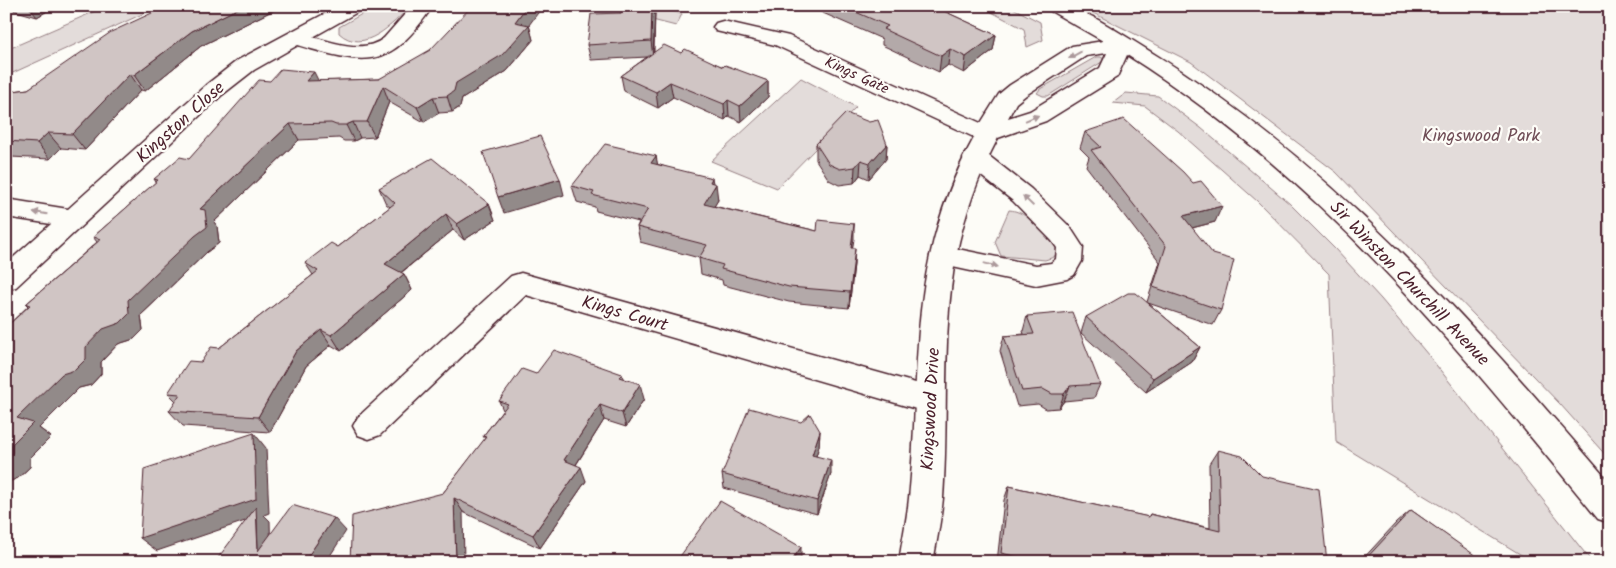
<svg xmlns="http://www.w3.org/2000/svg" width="1616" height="568" viewBox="0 0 1616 568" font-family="Kalam,sans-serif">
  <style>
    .green { fill: #e3dcda; stroke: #967e82 }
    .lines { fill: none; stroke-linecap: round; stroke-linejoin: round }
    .street-casing { stroke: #4a1f2b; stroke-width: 3 }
    .secondary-casing { stroke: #4a1f2b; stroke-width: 3 }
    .street { fill: #fdfcf7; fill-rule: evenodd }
    .secondary { fill: #fdfcf7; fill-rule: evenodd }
    .wall { fill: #b3a9a9; stroke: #4a1f2b }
    .shaded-wall { fill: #928a89; stroke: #4a1f2b }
    .building { fill: #d0c5c4; stroke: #4a1f2b }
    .oneway { fill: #ac999b }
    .labels { text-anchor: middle; stroke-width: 4.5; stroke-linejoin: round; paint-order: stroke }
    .far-street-label { font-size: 15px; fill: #4a1f2b; stroke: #fdfcf7 }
    .street-label { font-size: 18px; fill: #4a1f2b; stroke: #fdfcf7 }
    .park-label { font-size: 18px; fill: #704e57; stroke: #fdfcf7 }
  </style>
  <rect width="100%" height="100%" fill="#fdfcf7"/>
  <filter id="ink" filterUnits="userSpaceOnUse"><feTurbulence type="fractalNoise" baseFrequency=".02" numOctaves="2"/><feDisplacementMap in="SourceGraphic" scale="10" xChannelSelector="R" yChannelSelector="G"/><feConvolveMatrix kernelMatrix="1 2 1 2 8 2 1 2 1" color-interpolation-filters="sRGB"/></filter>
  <g filter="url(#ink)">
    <g class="green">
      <polygon points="107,6 160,6 6,76 6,50"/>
      <path d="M376,6H411C393,23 364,56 339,33V27Z"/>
      <polygon points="597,6 651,6 682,14 676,26"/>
      <polygon points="980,6 1009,6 1040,22 1043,40 1027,47 1024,29"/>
      <polygon points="1079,6 1610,6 1610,460 1560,404 1336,172 1191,62"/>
      <polygon points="1096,57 1101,57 1105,60 1048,96 1043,96 1037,93 1040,89"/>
      <polygon points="801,78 856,107 777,188 711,161"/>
      <polygon points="1126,93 1158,96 1201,128 1290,204 1335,249 1381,299 1429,356 1592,562 1533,562 1336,442 1329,274 1257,201 1178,131 1145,106 1113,103"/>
      <path d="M1009,210C1028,211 1044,233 1056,248L1057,252L1054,257L1045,260L1001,256L995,242Z"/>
    </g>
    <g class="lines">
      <g class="street-casing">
        <g id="street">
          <path d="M339,6H364L361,10L313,37C335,43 364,54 384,38L412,6H433C389,70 368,66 298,45L254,70L222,95L16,287L6,290V264L51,224L6,217V199L68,209L206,85L238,60Z"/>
          <polygon points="723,21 789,36 994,129 998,134 994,139 986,142 978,139 775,45 716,31 713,27 716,23"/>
          <polygon points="975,150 984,152 1031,189 1070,227 1083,247 1082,261 1074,275 1067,279 1036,285 934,263 930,256 934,249 943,246 1036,265 1051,263 1056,259 1057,248 1052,241 1013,201 966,164 963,158 966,152"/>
          <polygon points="521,273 930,387 941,391 945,400 941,409 930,413 526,295 380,435 369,439 358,435 353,426 358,417 511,276"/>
        </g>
      </g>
      <g class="secondary-casing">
        <path id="secondary" d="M1046,6C1054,6 1065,4 1073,7C1079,9 1086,14 1093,17C1113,28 1132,40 1151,52C1333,163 1472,323 1610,483V523L1598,519C1456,345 1320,177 1127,55L1117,77L1046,121L998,138C979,174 964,216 956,256C941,335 949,418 943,498C941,519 937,541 933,562H899C902,541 907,519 909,498C918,418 912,335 930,256C939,215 955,172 975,136L974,134L999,94L1010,85L1072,46L1103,41L1049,10ZM1107,53L1100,68L1030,111L1008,118L1016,103L1026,95L1086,56Z"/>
      </g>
      <use href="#street" class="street"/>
      <use href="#secondary" class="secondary"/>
    </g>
    <g class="wall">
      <polygon points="6,6 56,6 37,17 6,8"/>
      <polygon points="167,6 282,6 201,46 145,91 141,90 85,150 61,148 50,159 11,157 6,157 6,92 28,89"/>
      <polygon points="621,6 664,6 655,11 654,52 681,53 768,81 768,97 741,122 729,116 725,120 673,97 658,108 624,91 621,76 647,57 591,60 587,45 621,13"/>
      <polygon points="807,6 933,6 996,35 993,50 964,73 948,65 939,72 882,45 882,39"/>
      <polygon points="529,25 533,40 507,71 462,99 460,107 452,112 439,113 424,122 389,102 375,137 360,138 354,141 344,141 339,138 299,140 214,222 217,226 219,243 207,252 141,315 143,330 134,339 118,344 101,362 101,374 91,385 79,388 39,428 51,437 30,458 30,467 18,478 6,483 6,327 28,306 26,304 97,242 93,237 156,182 154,179 189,159 270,81 318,81 379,79"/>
      <polygon points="1085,132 1215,222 1192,228 1221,310 1213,325 1148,303 1200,347 1192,362 1146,392 1081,333 1086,317 1147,302 1160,262 1086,166 1089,157 1080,148"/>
      <polygon points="816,144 887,144 886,159 869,179 860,175 854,183 839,185 829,180 816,160"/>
      <polygon points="656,156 657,164 713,183 718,200 714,206 817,231 854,224 852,248 854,264 849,308 789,302 723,285 722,280 701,274 699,258 640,242 637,227 639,222 596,211 595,207 577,202 572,186"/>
      <polygon points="379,188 489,204 495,220 464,240 453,230 401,273 404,274 412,290 341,351 331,345 306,366 270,432 183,426 169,411 176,401 168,393 201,362 313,275 305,263 338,247 390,207 386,204"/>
      <polygon points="1027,316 1100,384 1094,398 1064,401 1059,408 1046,409 1038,404 1017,406 1000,351 1004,336 1024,334 1023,331"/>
      <polygon points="536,374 622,374 623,378 644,399 626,427 604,420 576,465 586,481 540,548 463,512 443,493 485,439 483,436 503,410 499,401"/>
      <polygon points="820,431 819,446 816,456 831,474 817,514 724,488 722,474"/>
      <polygon points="1218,450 1327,562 997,562 1004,500 1009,486 1148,517 1150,514 1210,528 1209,464"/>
      <polygon points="1411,510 1483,562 1360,562 1396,523"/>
    </g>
    <g class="shaded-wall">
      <polygon points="28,6 56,6 37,17"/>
      <polygon points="243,6 282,6 201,46 145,91 134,75 192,31"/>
      <polygon points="527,6 543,6 529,25 533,40 507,71 462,99 460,107 452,112 447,96 456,83 515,22"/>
      <polygon points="652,6 664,6 655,11 653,57 651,41"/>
      <polygon points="996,35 993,50 964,73 966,57"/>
      <polygon points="950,49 948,65 939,72 941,56"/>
      <polygon points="314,72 322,88 306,81"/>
      <polygon points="130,74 141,90 85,150 72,134"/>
      <polygon points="768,81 768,97 741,122 740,106"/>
      <polygon points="670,82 673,97 658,108 656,92"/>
      <polygon points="383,86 389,102 375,137 367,122"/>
      <polygon points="433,97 439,113 424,122 417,107"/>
      <polygon points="728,100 729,116 725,120 724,104"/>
      <polygon points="353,122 360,138 354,141 346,125"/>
      <polygon points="290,124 299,140 214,222 217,226 219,243 207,252 141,315 143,330 134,339 118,344 101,362 101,374 91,385 79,388 39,428 51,437 30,458 30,467 18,478 6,483 6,458 12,444 17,418 128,300 200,209"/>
      <polygon points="48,133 61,148 50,159 37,143"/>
      <polygon points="887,144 886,159 869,179 870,163"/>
      <polygon points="6,151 11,157 6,157"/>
      <polygon points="656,156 659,172 651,163"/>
      <polygon points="861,160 860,175 854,183 855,167"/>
      <polygon points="712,178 714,188 716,184 718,200 706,220 704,204 710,182"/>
      <polygon points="560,179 564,195 504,213 498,197"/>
      <polygon points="489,204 495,220 464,240 457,224"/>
      <polygon points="1222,206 1215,222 1176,232 1183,216"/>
      <polygon points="446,214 453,230 393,279 385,264"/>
      <polygon points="854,224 854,239 850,264 851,248"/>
      <polygon points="855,248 854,264 849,308 850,292"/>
      <polygon points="404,274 412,290 341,351 331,335"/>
      <polygon points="321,330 331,345 306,366 270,432 258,417 296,351"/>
      <polygon points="1200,347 1192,362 1146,392 1153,378"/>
      <polygon points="640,384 644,399 626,427 622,413"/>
      <polygon points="1070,386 1064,401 1059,408 1064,394"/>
      <polygon points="600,405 604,420 570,474 564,460"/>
      <polygon points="820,431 819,446 812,469 812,455"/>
      <polygon points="254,433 266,448 269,513 264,515 270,521 271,562 258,551 257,517 157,551 140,538"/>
      <polygon points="831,460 831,474 817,514 817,501"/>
      <polygon points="581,467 586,481 540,548 533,535"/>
      <polygon points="454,498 463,512 464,562 456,562"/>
      <polygon points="334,518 346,531 326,562 304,562"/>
      <polygon points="801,547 801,560 799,562 791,562"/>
    </g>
    <g class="building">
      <polygon points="167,6 243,6 192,31 134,75 130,74 72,134 48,133 37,143 6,141 6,92 28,89 111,32"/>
      <polygon points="472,6 527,6 515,22 529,25 502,55 456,83 454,91 447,96 433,97 417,107 383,86 367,122 353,122 346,125 336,125 331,123 290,124 200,209 205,210 207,227 195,236 128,300 129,314 120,323 103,329 86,347 86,359 75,370 62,374 17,418 33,423 12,444 12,453 6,458 6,327 30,305 26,304 101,239 93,237 158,180 154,179 180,157 189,159 259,80 270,81 281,69 314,72 306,81 379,79 430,50"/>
      <polygon points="621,6 652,6 651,41 587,45 591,14 621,13"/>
      <polygon points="842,6 933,6 996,35 966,57 950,49 941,56 883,29 888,26"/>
      <polygon points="664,45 681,53 685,49 723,67 725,65 768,81 740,106 728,100 724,104 670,82 656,92 621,76"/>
      <polygon points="846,113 869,122 878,120 887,144 870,163 861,160 855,167 840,169 829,164 816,144"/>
      <polygon points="1124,119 1183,172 1193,183 1201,181 1222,206 1183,216 1213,254 1234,260 1221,310 1153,287 1166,246 1091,150 1101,147 1085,132"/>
      <polygon points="540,136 560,179 498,197 483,152"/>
      <polygon points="605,144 656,156 651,163 712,178 710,182 716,184 704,204 817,231 818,220 854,224 851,248 855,248 850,292 789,287 721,269 723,265 699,258 707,245 637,227 648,209 592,195 594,192 572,186"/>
      <polygon points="432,158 489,204 457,224 446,214 385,264 404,274 331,335 321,330 296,351 258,417 169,411 180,394 168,393 189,361 201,362 211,347 219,348 318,271 305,263 331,243 338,247 395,203 379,188"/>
      <polygon points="1128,293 1136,293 1200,347 1153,378 1086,317"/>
      <polygon points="1072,312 1100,384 1070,386 1064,394 1052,394 1043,389 1022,391 1004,336 1034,334 1027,316"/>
      <polygon points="554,350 622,374 619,377 640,384 622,413 600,405 564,460 581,467 533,535 454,498 456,562 350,562 352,516 443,493 486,437 483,436 508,404 499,401 522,369 536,374"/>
      <polygon points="749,408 801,422 810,414 820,431 812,455 831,460 817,501 722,474"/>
      <polygon points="254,433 256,499 140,538 144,469"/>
      <polygon points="1218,450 1242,456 1262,476 1319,489 1327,562 1289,562 1280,559 1280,562 1039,562 1001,553 1009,486 1149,517 1150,514 1220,531"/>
      <polygon points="720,501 801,547 791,562 676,562"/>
      <polygon points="292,505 334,518 304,562 215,562 256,507 258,551"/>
      <polygon points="1411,510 1483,561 1363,562"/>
    </g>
    <defs><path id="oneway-solid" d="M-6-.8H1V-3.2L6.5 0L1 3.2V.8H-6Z" transform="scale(1.25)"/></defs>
    <g class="oneway">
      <use href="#oneway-solid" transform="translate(1075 55) rotate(151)"/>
      <use href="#oneway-solid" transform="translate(1032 118) rotate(-22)"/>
      <use href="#oneway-solid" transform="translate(1028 201) rotate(-136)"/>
      <use href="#oneway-solid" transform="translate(40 213) rotate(-171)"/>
      <use href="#oneway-solid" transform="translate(991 265) rotate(13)"/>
    </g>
  </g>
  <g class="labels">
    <g class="far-street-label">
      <text transform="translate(857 75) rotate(25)" y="5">Kings Gate</text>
    </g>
    <g class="street-label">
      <text transform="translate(180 122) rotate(-42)" y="6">Kingston Close</text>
      <text transform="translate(1410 283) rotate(46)" y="6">Sir Winston Churchill Avenue</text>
      <text transform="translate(625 313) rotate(16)" y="6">Kings Court</text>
      <text transform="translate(930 409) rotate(-87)" y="6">Kingswood Drive</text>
    </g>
    <g class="park-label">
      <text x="1481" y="141">Kingswood Park</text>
    </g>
  </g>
  <rect width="1616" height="568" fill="none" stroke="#fdfcf7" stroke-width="25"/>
  <rect x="12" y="12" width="1591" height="543" fill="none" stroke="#4a1f2b" stroke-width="2" filter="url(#ink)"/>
</svg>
